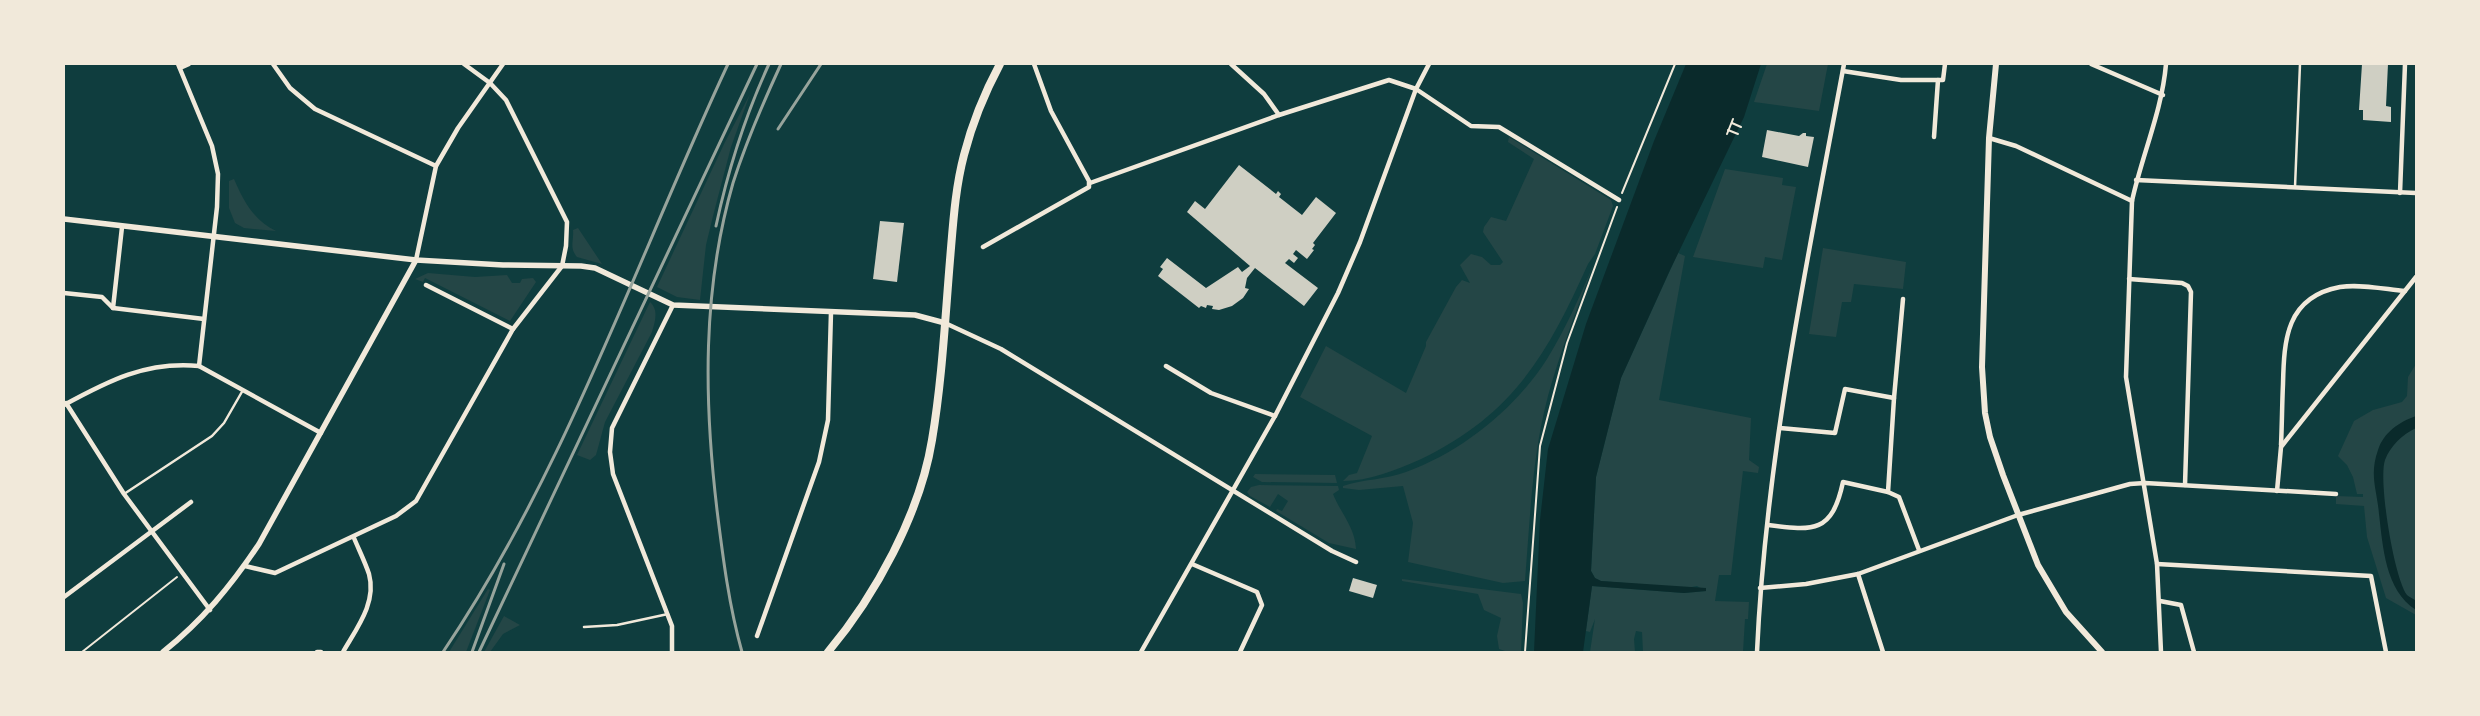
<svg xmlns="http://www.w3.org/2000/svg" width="2480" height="716" viewBox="0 0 2480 716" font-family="'Times New Roman',serif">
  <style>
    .green { fill: #244646 }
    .water { fill: #0a2a2b }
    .building { fill: #cfcfc3 }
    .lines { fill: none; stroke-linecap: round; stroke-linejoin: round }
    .path { stroke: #f1e9da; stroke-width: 2 }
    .service { stroke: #f1e9da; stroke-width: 2.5 }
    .minor { stroke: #f1e9da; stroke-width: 4.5 }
    .tertiary { stroke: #f1e9da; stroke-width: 5.5 }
    .secondary { stroke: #f1e9da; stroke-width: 6 }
    .primary { stroke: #f1e9da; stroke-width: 8 }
    .rail { stroke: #97a49c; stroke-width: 3 }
  </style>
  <rect width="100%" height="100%" fill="#0f3d3e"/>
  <g class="green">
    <polygon points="1767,64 1828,64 1819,111 1754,102"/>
    <polygon points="750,94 731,147 713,216 706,245 700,300 677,297 657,287 725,142"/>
    <path d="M1509,137L1611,200L1613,206L1595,254L1588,264C1547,355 1513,415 1419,460C1396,470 1369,481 1343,481L1349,475L1357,473L1372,436L1300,397L1326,346L1406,393L1426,346V342L1456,287L1462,280L1470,283L1460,265L1471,254L1482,257L1491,265H1500L1503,262L1483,232L1484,227L1491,217L1506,221L1534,159L1508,142Z"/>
    <polygon points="1725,169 1783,178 1782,185 1796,187 1782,260 1765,257 1763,268 1693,257"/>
    <path d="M234,179C243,200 254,221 276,231L244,228L235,223L229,208V181Z"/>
    <path d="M578,228L602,264L577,257C569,248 574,241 573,230Z"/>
    <polygon points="1823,248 1906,262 1903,289 1854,284 1851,302 1842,302 1836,337 1809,334"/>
    <polygon points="1678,253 1685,256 1659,400 1751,418 1749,460 1759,467 1758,473 1743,471 1731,575 1719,575 1715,601 1749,602 1748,619 1745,619 1743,652 1643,652 1642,632 1636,631 1634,639 1635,652 1590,652 1595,619 1590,632 1586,631 1592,586 1684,593 1706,591 1697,586 1686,588 1601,581 1595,578 1591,571 1596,477 1621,378"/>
    <path d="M1593,266C1577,309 1560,352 1548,396C1532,456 1530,519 1525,581L1503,583L1408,562L1413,523L1403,486L1359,490L1343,488V486C1363,479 1385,480 1406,472C1462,452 1515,409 1547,359C1565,330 1579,298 1593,266Z"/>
    <polygon points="428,273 475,277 507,275 512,283 520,283 522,279 533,278 536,282 510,321 425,278 423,282 415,279"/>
    <path d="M650,302C659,310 655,322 652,332L605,422L596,455L590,460L577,455Z"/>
    <polygon points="2416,364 2416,615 2386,598 2367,537 2364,506 2336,504 2336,496 2363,497 2363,494 2357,494 2353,477 2347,465 2338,456 2354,421 2373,410 2402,402 2407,396 2408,377"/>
    <polygon points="1255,474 1335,475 1337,483 1262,482 1253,477"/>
    <path d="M1259,485L1338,486L1339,490L1333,494C1341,514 1355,527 1356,549L1329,543L1276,511L1277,509L1282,511L1288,501L1278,494L1270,507L1250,496L1247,492L1251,487Z"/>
    <polygon points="1402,579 1521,594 1523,603 1521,652 1508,652 1499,649 1497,636 1501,618 1484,610 1478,594 1402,581"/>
    <polygon points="488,589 490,590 466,652 449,652"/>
    <polygon points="504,616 520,625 503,634 490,652 484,652"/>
  </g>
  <g class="water">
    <polygon points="1686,64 1761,64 1744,117 1670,270 1621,378 1596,477 1591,571 1595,578 1601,581 1706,588 1706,591 1684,593 1592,586 1583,652 1534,652 1540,520 1548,449 1586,324 1654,141"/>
    <path d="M2416,416V428C2402,435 2391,445 2385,460C2378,480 2394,578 2407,595C2409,597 2414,599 2416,601V610C2385,590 2383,547 2379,514C2377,490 2369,475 2378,450C2384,432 2399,422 2416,416Z"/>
  </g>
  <g class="building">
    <polygon points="2362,64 2388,64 2386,106 2391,107 2391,122 2363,120 2363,110 2359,110"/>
    <polygon points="1767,130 1799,136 1803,133 1806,133 1806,136 1814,137 1808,167 1762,157"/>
    <polygon points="1239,165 1276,194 1278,191 1281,194 1279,197 1302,215 1316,197 1336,213 1313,243 1315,245 1312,249 1314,250 1307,259 1296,250 1293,254 1298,258 1294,263 1289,259 1285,263 1318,288 1304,306 1255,268 1247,278 1245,288 1249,289 1243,298 1232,306 1219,310 1212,309 1213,306 1207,305 1206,308 1201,306 1199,308 1158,276 1163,269 1160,267 1167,258 1206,288 1238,267 1242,272 1250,266 1187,212 1195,201 1205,209"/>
    <polygon points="880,221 904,223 897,282 873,279"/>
    <polygon points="1353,578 1377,585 1373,598 1349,591"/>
  </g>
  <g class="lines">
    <g class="path">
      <polyline points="1732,123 1741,127"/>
      <polyline points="1728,130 1738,134"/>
      <polyline points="1727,134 1733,119"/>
      <polyline points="1622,193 1675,64"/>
      <polyline points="82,652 177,577"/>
      <polyline points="1525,652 1540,446 1567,343 1617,207"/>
    </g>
    <g class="service">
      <polyline points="2295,187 2300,64"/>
      <polyline points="124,494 212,436 224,423 243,390"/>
      <polyline points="584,627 617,625 668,614"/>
    </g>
    <g class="minor">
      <polyline points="273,64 290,88 315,109 436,166"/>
      <polyline points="1231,64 1264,94 1279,115"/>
      <polyline points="2091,64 2163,95"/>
      <polyline points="180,68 189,64"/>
      <polyline points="1843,71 1901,80 1943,80 1945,64"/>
      <polyline points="1934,137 1938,80"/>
      <polyline points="1989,138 2016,146 2132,201"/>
      <polyline points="2136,180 2416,193"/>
      <polyline points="1090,183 1279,115 1389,80 1416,89 1471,126 1499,127 1619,200"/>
      <polyline points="2400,193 2405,64"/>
      <polyline points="983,247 1089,187 1089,181 1051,111 1034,64"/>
      <polyline points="416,260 436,166 458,128 503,64"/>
      <polyline points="2129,279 2182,283 2188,286 2191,292 2185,485"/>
      <polyline points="426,285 513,329"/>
      <polyline points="64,293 102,297 113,308 204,319"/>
      <polyline points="113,308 122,227"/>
      <polyline points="945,323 1001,349 1332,551 1356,562"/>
      <polyline points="199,366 321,433"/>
      <polyline points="1166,366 1211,393 1275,416"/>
      <polyline points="1894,398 1888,492 1899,497 1919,550"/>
      <polyline points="66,403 124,494 210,610"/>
      <path d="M64,405C108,381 146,361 199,366L217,207L218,174L212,146L178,64"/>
      <polyline points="1780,428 1835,433 1845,389 1894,398 1903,299"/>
      <path d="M2281,445C2282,425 2282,405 2283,384C2284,340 2286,297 2340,287C2361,284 2384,289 2405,291"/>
      <polyline points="2277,491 2281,447 2416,277"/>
      <path d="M1768,525C1814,531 1832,533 1843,482L1888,492"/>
      <polyline points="1192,564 1257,592 1262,605 1240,652"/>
      <polyline points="2157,564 2371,576 2386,652"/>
      <polyline points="245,566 275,573 396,516 416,501 513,329 562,266 566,246 567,222 506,100 490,83 464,64"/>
      <polyline points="1858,574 1883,652"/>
      <polyline points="1760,588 1806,584 1858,574 2018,515 2130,484 2145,483 2336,494"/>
      <polyline points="64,597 191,502"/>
      <polyline points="2160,601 2181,605 2194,652"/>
      <polyline points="757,636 819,462 828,420 831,312"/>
      <polyline points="317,652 321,652"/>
      <path d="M343,652C356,629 377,603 369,574C365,562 359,550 354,538"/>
      <polyline points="672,652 672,626 613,474 610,452 612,428 673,305"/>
      <polyline points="1141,652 1275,416 1338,293 1360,242 1416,89 1429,64"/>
      <path d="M1757,652C1766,454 1808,258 1844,64"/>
      <path d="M2161,652L2157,564L2126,377L2132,201C2142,155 2162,111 2166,64"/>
    </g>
    <g class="tertiary">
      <polyline points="64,219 416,260 503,265 581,266 595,268 673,305 915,315 945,323"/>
      <path d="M163,652C202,621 231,586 259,544L416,260"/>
    </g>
    <polyline class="secondary" points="1996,64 1989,138 1982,367 1985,413 1990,437 2003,475 2038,565 2066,612 2102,652"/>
    <path class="primary" d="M828,652C875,596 920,514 932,440C942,381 945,320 950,260C953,225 955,189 964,155C972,124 985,92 1000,64"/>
    <g class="rail">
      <polyline points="778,129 821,64"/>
      <path d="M716,226C728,170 745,116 769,64"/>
      <path d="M443,652C566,470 636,261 728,64"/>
      <polyline points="472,652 504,564"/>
      <polyline points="479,652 757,64"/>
      <path d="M742,652C729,606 723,558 717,510C704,401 702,290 733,183C746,142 763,103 781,64"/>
    </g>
  </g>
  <rect width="2480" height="716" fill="none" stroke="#f1e9da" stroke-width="130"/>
</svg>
